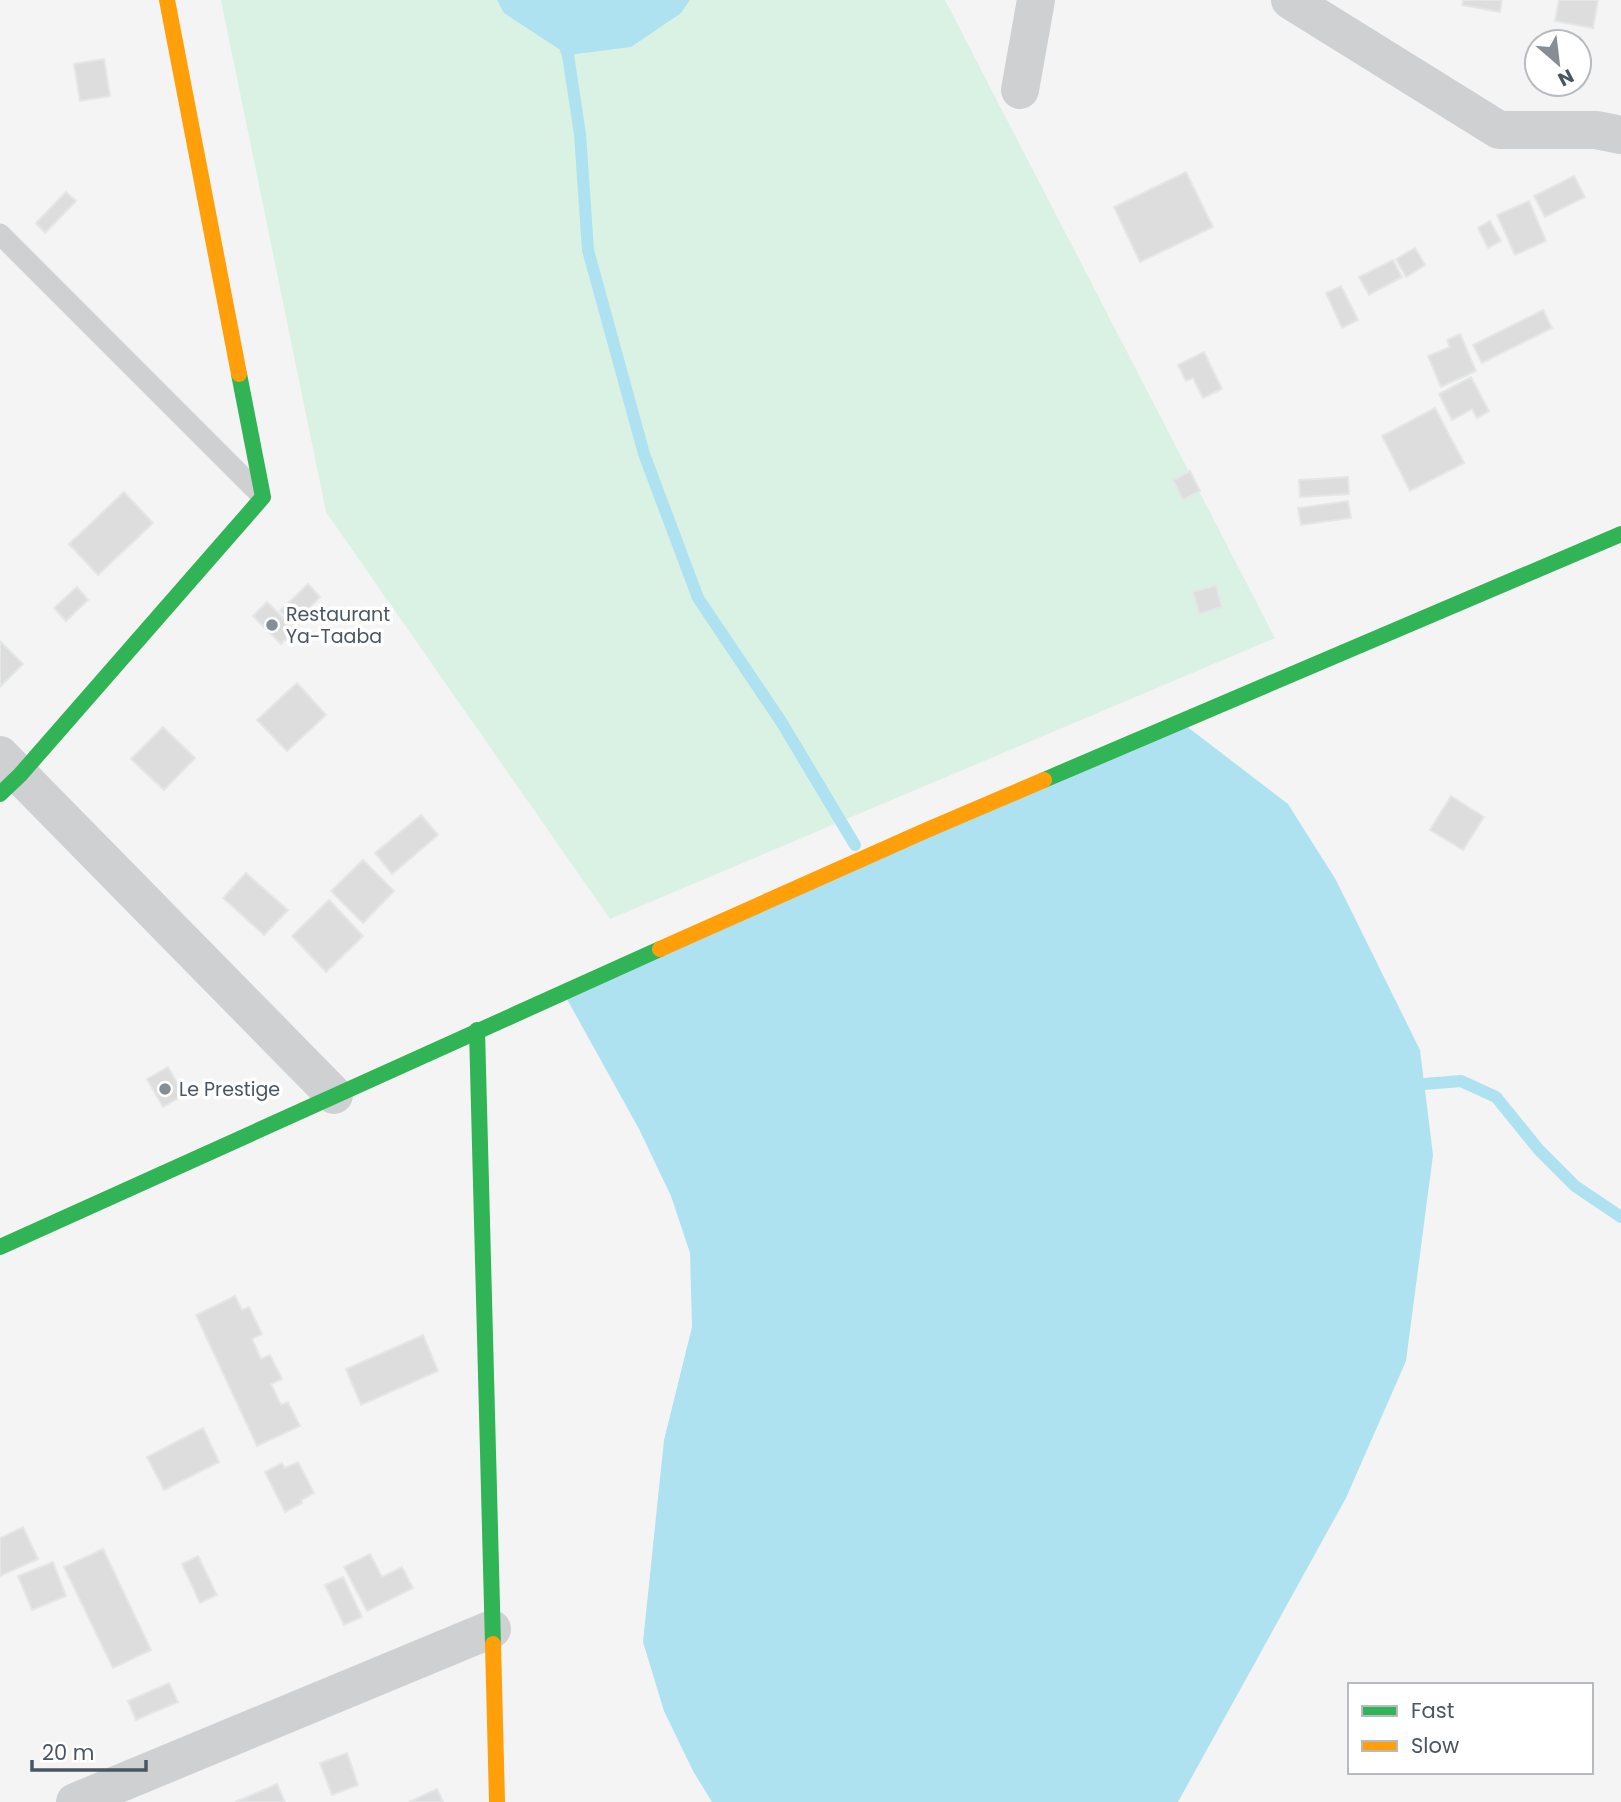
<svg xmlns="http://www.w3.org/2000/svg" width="1621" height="1802" viewBox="0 0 1621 1802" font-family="Poppins,sans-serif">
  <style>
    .green { fill: #d9f2e3 }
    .water { fill: #aee2f0 }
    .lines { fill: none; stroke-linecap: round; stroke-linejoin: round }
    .stream { stroke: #aee2f0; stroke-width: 12 }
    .building { fill: #ddddde; stroke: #e5e6e7; stroke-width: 2 }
    .lane { stroke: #ced0d2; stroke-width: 21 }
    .street { stroke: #ced0d2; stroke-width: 38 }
    .fast { stroke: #30b455; stroke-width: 16 }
    .slow { stroke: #ff9f0a; stroke-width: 16 }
    .poi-dot { fill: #868d94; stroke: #fff; stroke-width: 2.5 }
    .labels { text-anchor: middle; stroke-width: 7; stroke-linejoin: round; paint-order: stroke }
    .poi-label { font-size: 19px; fill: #4a5661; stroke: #fff; text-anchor: start }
  </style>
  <rect width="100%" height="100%" fill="#f4f4f4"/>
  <polygon class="green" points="221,0 945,0 1275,638 610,919 326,512"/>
  <g class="water">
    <polygon points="497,0 690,0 681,13 631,47 568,55 504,13"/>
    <polygon points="1181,722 1288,804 1336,880 1420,1050 1433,1155 1406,1361 1346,1498 1178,1802 712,1802 693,1771 664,1711 643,1642 664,1440 692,1327 690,1253 671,1196 639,1129 563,992"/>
  </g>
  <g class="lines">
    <g class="stream">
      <polyline points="562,39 568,55 580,134 588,250 644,454 698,598 782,723 855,845"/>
      <polyline points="1424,1084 1461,1081 1496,1097 1539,1150 1575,1186 1621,1217"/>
    </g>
  </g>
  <g class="building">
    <polygon points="1463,0 1502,0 1500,12 1462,5"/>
    <polygon points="1559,0 1598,0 1593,28 1555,21"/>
    <polygon points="104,59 110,96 80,101 74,64"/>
    <polygon points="1186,172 1213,227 1140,262 1114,207"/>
    <polygon points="1574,176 1585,197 1545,217 1534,196"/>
    <polygon points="66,192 76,201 45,233 36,223"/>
    <polygon points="1529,201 1546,241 1515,255 1497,215"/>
    <polygon points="1490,221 1501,241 1488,248 1478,228"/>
    <polygon points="1415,248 1425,265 1406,277 1396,259"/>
    <polygon points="1393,260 1402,277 1369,295 1359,277"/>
    <polygon points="1341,286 1358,320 1342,328 1326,293"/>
    <polygon points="1543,310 1552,328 1482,363 1473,345"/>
    <polygon points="1460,334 1476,371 1441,387 1428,356 1450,347 1447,340"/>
    <polygon points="1204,352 1222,389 1203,398 1193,378 1186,381 1178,365"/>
    <polygon points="1471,377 1489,411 1477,418 1472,409 1452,420 1439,394"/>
    <polygon points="1435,408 1464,463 1410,491 1382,436"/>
    <polygon points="1190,471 1200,491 1183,500 1173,480"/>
    <polygon points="1348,477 1349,494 1300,497 1299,480"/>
    <polygon points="124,492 153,523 98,575 69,544"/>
    <polygon points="1348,501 1351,518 1301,525 1298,508"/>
    <polygon points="308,584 320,597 293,624 280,611"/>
    <polygon points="1216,585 1222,607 1199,614 1193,592"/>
    <polygon points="77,587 88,600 66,621 54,608"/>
    <polygon points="267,602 295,630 281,644 253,616"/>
    <polygon points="0,641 23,664 0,687"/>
    <polygon points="297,683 326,715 287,751 257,720"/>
    <polygon points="163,727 195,758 164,790 131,759"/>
    <polygon points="1451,796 1484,817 1463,850 1430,830"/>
    <polygon points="421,815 438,835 392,874 375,853"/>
    <polygon points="363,860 394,891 363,923 331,891"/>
    <polygon points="246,873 288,910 264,935 223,898"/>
    <polygon points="329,900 363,936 326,972 292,936"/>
    <polygon points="168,1067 184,1095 163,1107 147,1079"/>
    <polygon points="235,1296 242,1310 249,1307 262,1334 252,1339 261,1359 270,1355 282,1379 271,1384 281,1405 288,1402 300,1426 257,1446 196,1315"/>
    <polygon points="423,1335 438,1371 361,1405 346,1369"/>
    <polygon points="203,1428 219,1462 164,1490 147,1457"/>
    <polygon points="298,1462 314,1493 301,1500 302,1503 285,1512 265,1472 282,1463 285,1468"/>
    <polygon points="23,1527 38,1559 0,1576 0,1538"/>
    <polygon points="103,1549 151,1650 113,1668 64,1567"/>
    <polygon points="370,1554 382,1577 402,1567 413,1588 367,1611 344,1567"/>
    <polygon points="198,1556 217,1595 200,1603 182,1564"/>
    <polygon points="53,1562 66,1596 32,1610 18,1576"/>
    <polygon points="343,1577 362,1617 344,1625 325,1585"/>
    <polygon points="169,1683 178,1702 136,1720 128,1701"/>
    <polygon points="347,1753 358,1785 332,1795 320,1763"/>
    <polygon points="277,1784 285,1802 235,1802"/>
    <polygon points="437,1789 443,1802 409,1802"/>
  </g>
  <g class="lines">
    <polyline class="lane" points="0,234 259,493"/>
    <g class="street">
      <polyline points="1290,0 1499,130 1596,130 1621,135"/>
      <polyline points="1020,90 1036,0"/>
      <polyline points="0,755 334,1095"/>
      <polyline points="75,1802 492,1629"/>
    </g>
    <g class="fast">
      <polyline points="1044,780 1621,534"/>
      <polyline points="0,794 20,775 263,497 239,374"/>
      <polyline points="477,1030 493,1644"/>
      <polyline points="0,1247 660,949"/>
    </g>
    <g class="slow">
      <polyline points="167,0 239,374"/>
      <polyline points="660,949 927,830 1044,780"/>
      <polyline points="493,1644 497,1802"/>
    </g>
  </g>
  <g class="poi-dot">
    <circle cx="272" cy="625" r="7"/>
    <circle cx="165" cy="1089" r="7"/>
  </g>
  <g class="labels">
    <g class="poi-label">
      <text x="286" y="621">Restaurant<tspan x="286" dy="22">Ya-Taaba</tspan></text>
      <text x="179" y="1096">Le Prestige</text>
    </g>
  </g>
  <rect x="1348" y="1683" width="245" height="91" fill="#ffffff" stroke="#b7bbc0" stroke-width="2"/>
  <rect x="1362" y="1706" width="35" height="10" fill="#30b455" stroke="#b7bbc0" stroke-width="2"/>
  <text x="1411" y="1718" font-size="21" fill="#4a5661">Fast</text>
  <rect x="1362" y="1741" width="35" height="10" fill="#ff9f0a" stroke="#b7bbc0" stroke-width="2"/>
  <text x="1411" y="1753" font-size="21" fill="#4a5661">Slow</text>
  <g transform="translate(1558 63) rotate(152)"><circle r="33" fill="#ffffff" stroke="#b7bbc0" stroke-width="2"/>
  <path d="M0-5L12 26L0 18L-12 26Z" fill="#868d94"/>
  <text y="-10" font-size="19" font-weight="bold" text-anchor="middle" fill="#4a5661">N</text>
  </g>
  <path d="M32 1760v10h114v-10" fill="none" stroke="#4a5661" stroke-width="3.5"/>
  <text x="42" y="1760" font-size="21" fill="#4a5661" stroke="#ffffff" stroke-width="5" paint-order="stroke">20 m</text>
</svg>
